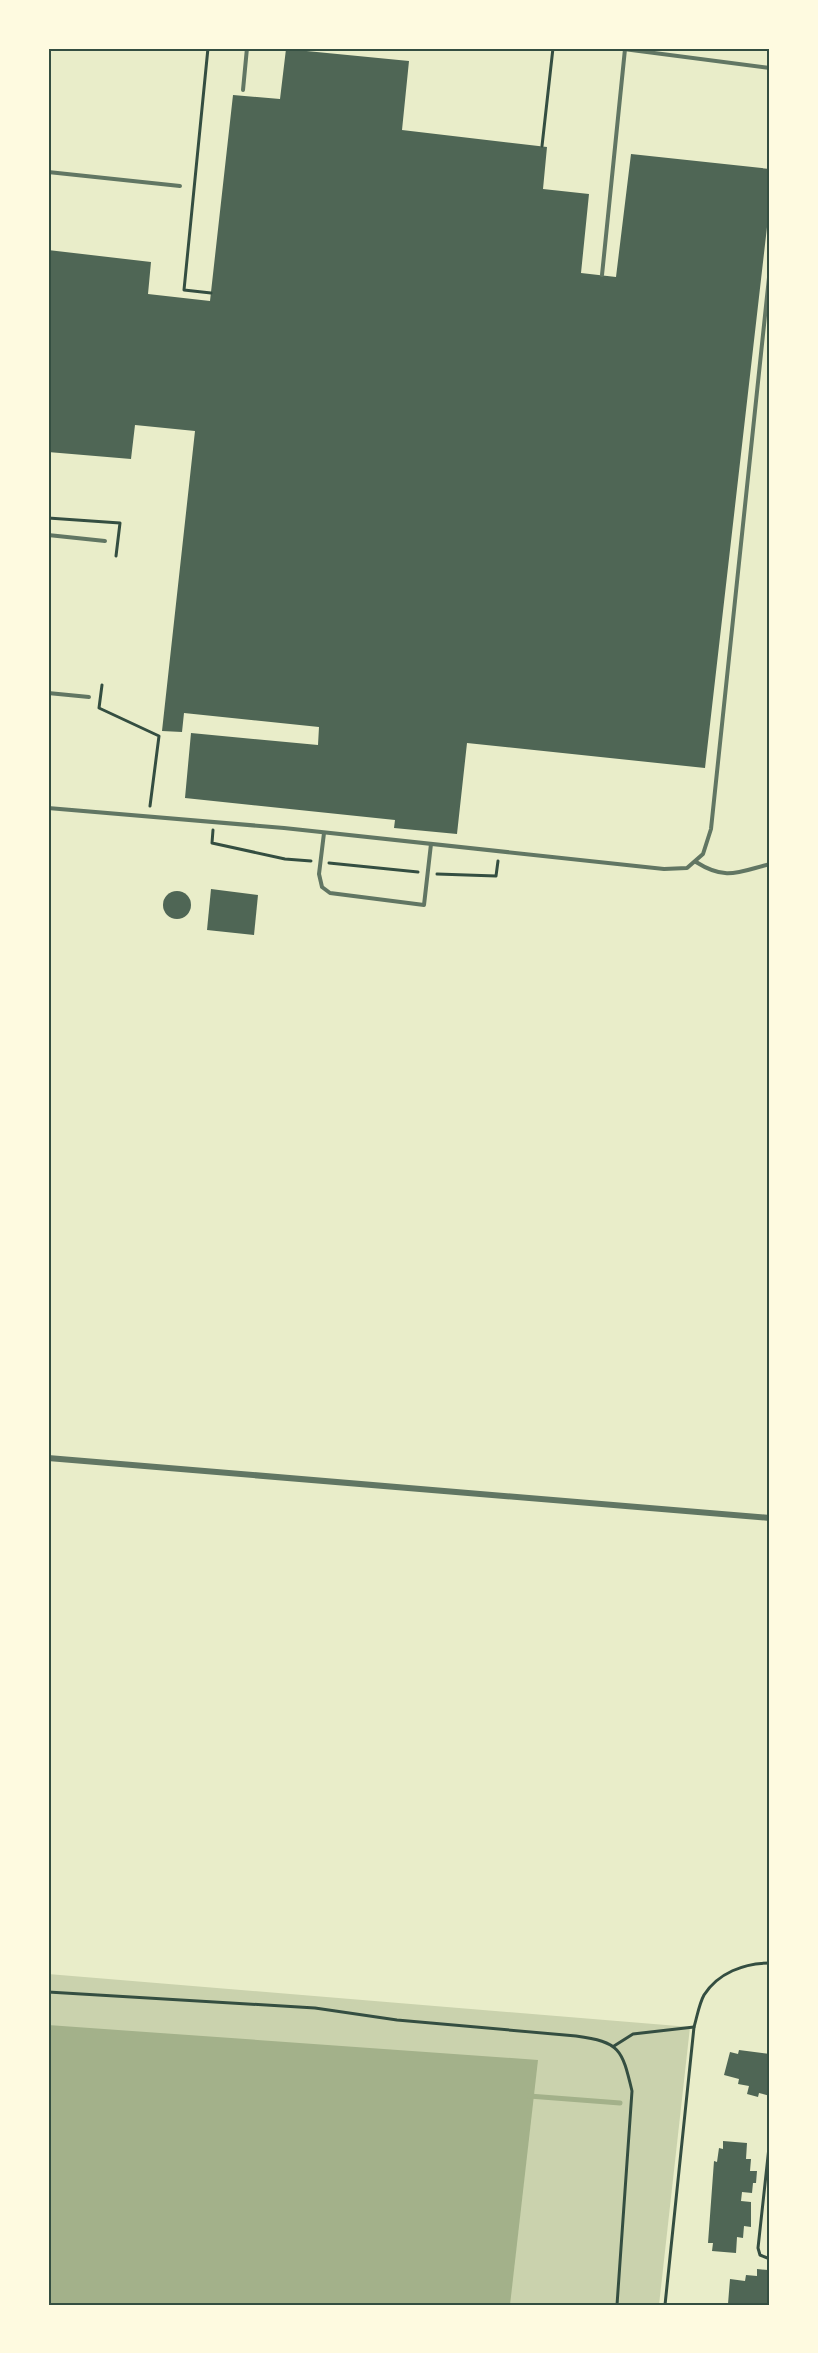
<svg xmlns="http://www.w3.org/2000/svg" width="818" height="2353" viewBox="0 0 818 2353" font-family="Raleway,sans-serif">
  <style>
    .green { fill: #cad2ad }
    .water { fill: #a3b18a }
    .lines { fill: none; stroke-linecap: round; stroke-linejoin: round }
    .stream { stroke: #a3b18a; stroke-width: 5 }
    .building { fill: #4f6655 }
    .path { stroke: #344e41; stroke-width: 3 }
    .service { stroke: #617663; stroke-width: 4 }
    .minor { stroke: #617663; stroke-width: 6 }
    .neatline { fill: none; stroke: #344e41; stroke-width: 2 }
  </style>
  <rect width="100%" height="100%" fill="#e9edc9"/>
  <polygon class="green" points="48,1974 690,2027 659,2305 48,2305"/>
  <polygon class="water" points="48,2025 538,2060 510,2305 48,2305"/>
  <g class="lines">
    <polyline class="stream" points="529,2096 620,2103"/>
  </g>
  <g class="building">
    <polygon points="286,49 409,61 402,130 547,147 543,189 589,194 581,273 616,277 631,154 770,169 770,201 705,768 467,743 457,834 394,828 395,820 185,798 191,733 318,745 319,727 184,713 182,732 162,731 195,431 135,425 131,459 48,452 48,250 151,262 148,294 210,301 233,95 280,99"/>
    <polygon points="211,889 258,895 254,935 207,930"/>
    <circle cx="177" cy="905" r="14"/>
    <polygon points="739,2050 770,2054 770,2096 759,2093 758,2097 747,2094 749,2086 738,2084 739,2079 724,2075 730,2052 738,2054"/>
    <polygon points="723,2141 747,2143 746,2159 751,2159 750,2171 757,2171 756,2183 753,2183 752,2193 742,2192 741,2201 751,2202 751,2227 744,2226 743,2238 737,2237 736,2253 712,2251 713,2243 708,2243 714,2161 717,2162 719,2148 723,2149"/>
    <polygon points="757,2269 768,2270 770,2273 770,2305 728,2304 730,2279 745,2281 746,2275 757,2276"/>
  </g>
  <g class="lines">
    <g class="path">
      <polyline points="208,48 184,290 211,293"/>
      <polyline points="542,146 553,48"/>
      <polyline points="48,518 120,523 116,556"/>
      <polyline points="102,685 99,708 159,736 150,806"/>
      <polyline points="213,830 212,843 285,859 311,861"/>
      <polyline points="329,863 418,872"/>
      <polyline points="437,874 496,876 498,861"/>
      <path d="M48,1992L315,2008L397,2020L576,2036C620,2042 622,2049 632,2091L617,2305"/>
      <polyline points="614,2046 633,2034 694,2027"/>
      <polyline points="770,2138 758,2248 760,2255 770,2259"/>
      <path d="M665,2305L694,2027C697,2017 699,2004 704,1995C718,1973 744,1963 770,1963"/>
    </g>
    <g class="service">
      <polyline points="616,48 770,68"/>
      <polyline points="243,90 247,48"/>
      <polyline points="48,172 180,186"/>
      <polyline points="602,275 625,49"/>
      <polyline points="48,535 105,541"/>
      <polyline points="48,693 89,697"/>
      <polyline points="48,808 284,828 664,869 687,868 703,854 711,829 770,268"/>
      <polyline points="324,833 319,874 322,887 330,893 424,905 431,844"/>
      <path d="M696,862C726,881 738,872 770,864"/>
    </g>
    <polyline class="minor" points="48,1458 770,1518"/>
  </g>
  <rect width="818" height="2353" fill="none" stroke="#fefae0" stroke-width="99"/>
  <rect x="50" y="50" width="718" height="2254" class="neatline"/>
</svg>
